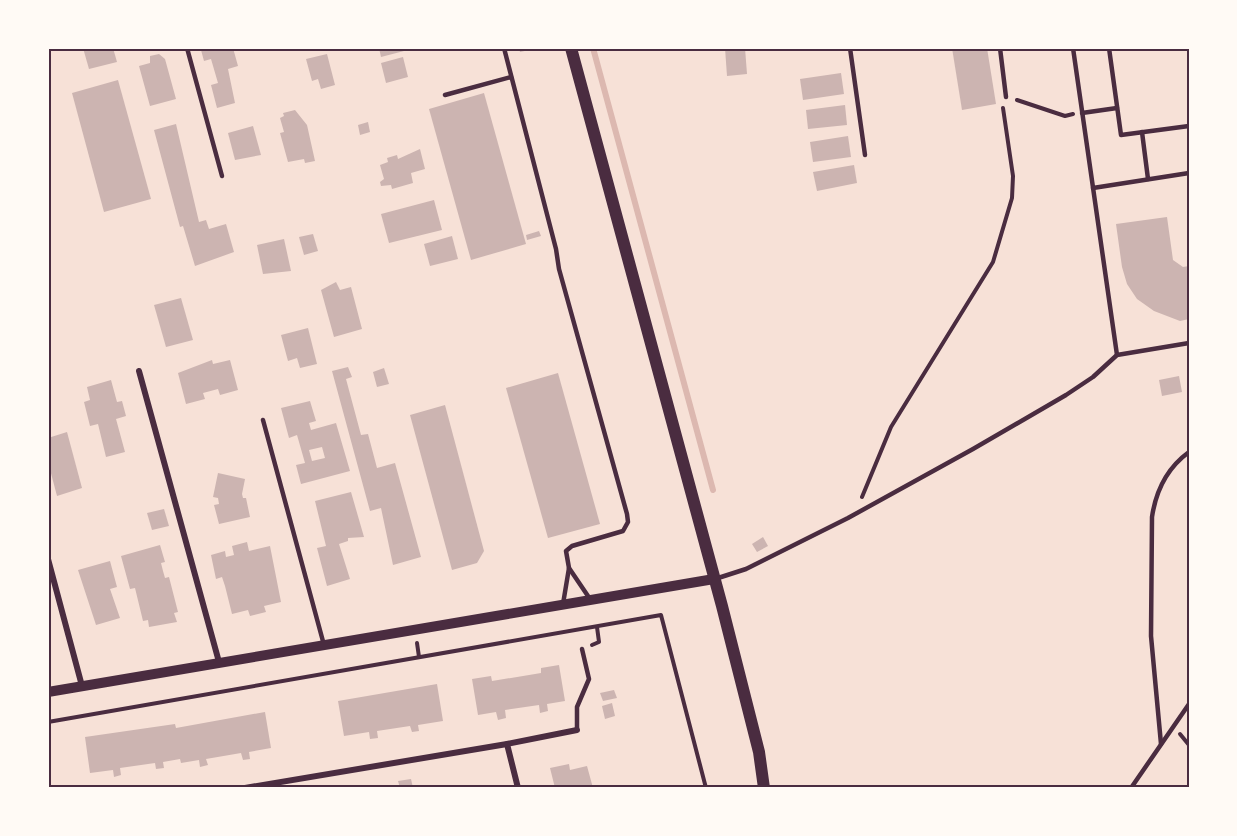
<svg xmlns="http://www.w3.org/2000/svg" width="1237" height="836" viewBox="0 0 1237 836" font-family="Mulish,sans-serif">
  <style>
    .lines { fill: none; stroke-linecap: round; stroke-linejoin: round }
    .stream { stroke: #dcb8b0; stroke-width: 6 }
    .building { fill: #ccb4b1; fill-rule: evenodd }
    .path { stroke: #4a2c40; stroke-width: 4 }
    .service { stroke: #4a2c40; stroke-width: 4.5 }
    .minor { stroke: #4a2c40; stroke-width: 6 }
    .tertiary { stroke: #4a2c40; stroke-width: 10 }
    .secondary { stroke: #4a2c40; stroke-width: 12 }
    .neatline { fill: none; stroke: #4a2c40; stroke-width: 2 }
  </style>
  <rect width="100%" height="100%" fill="#f7e1d7"/>
  <g class="lines">
    <polyline class="stream" points="593,48 713,490"/>
  </g>
  <g class="building">
    <polygon points="83,48 113,48 117,62 89,69"/>
    <polygon points="206,48 233,48 238,66 228,69 235,103 217,108 211,85 218,83 211,59 204,61 201,50"/>
    <polygon points="379,48 403,48 404,51 381,57"/>
    <polygon points="519,48 534,48 534,49 520,52"/>
    <polygon points="725,48 745,48 747,74 727,76"/>
    <polygon points="952,48 987,48 996,104 962,110"/>
    <polygon points="159,54 165,59 176,99 150,106 139,66 150,63 150,56"/>
    <polygon points="327,54 335,85 321,89 318,79 312,81 306,59"/>
    <polygon points="403,57 408,77 386,83 381,63"/>
    <polygon points="841,73 844,94 803,100 800,79"/>
    <polygon points="118,80 151,199 104,212 72,93"/>
    <polygon points="484,93 526,244 471,260 429,109"/>
    <polygon points="845,105 847,125 808,129 806,110"/>
    <polygon points="295,110 307,125 315,161 305,163 304,159 288,162 280,133 284,132 280,118 284,116 283,113"/>
    <polygon points="368,122 370,132 360,135 358,125"/>
    <polygon points="176,124 199,222 206,220 209,229 226,224 234,252 195,266 183,226 180,227 154,130"/>
    <polygon points="253,126 261,155 235,160 228,133"/>
    <polygon points="848,136 851,157 813,162 810,142"/>
    <polygon points="420,149 425,169 411,173 413,183 392,189 391,185 381,186 380,182 384,179 380,165 388,162 387,158 397,155 398,159"/>
    <polygon points="854,165 857,183 817,191 813,172"/>
    <polygon points="434,200 442,230 389,243 381,214"/>
    <polygon points="1167,217 1173,260 1183,267 1189,266 1189,319 1180,321 1154,311 1137,299 1127,284 1122,267 1116,224"/>
    <polygon points="539,231 541,236 527,240 526,235"/>
    <polygon points="313,234 318,251 304,255 299,237"/>
    <polygon points="452,236 458,259 430,266 424,244"/>
    <polygon points="284,239 291,271 263,274 257,245"/>
    <polygon points="336,282 340,290 351,287 362,329 334,337 321,290"/>
    <polygon points="181,298 193,340 166,347 154,305"/>
    <polygon points="308,328 317,364 300,368 297,358 288,361 281,335"/>
    <polygon points="212,360 213,364 230,360 238,390 220,395 218,389 203,393 205,399 186,404 178,373"/>
    <polygon points="348,367 352,377 346,379 361,435 368,434 377,468 395,463 421,557 393,565 381,508 370,511 332,371"/>
    <polygon points="384,368 389,384 377,387 373,372"/>
    <polygon points="558,373 600,524 548,538 506,388"/>
    <polygon points="1179,376 1182,392 1162,396 1159,380"/>
    <polygon points="111,380 117,402 122,401 126,416 116,419 125,452 106,457 98,424 90,426 84,402 90,400 87,387"/>
    <path d="M310,401L316,421L309,423L311,430L336,423L350,471L301,484L296,465L305,463L297,435L289,438L281,408ZM322,447L325,458L312,461L309,450Z"/>
    <polygon points="445,405 484,551 477,563 452,570 410,415"/>
    <polygon points="67,432 82,488 57,496 48,462 48,438"/>
    <polygon points="218,473 245,479 242,494 243,498 246,498 250,517 219,524 214,505 219,504 218,498 213,497"/>
    <polygon points="351,492 364,537 348,538 348,541 339,544 350,579 327,586 317,548 326,546 315,501"/>
    <polygon points="164,509 169,526 152,530 147,513"/>
    <polygon points="763,537 768,546 757,552 752,544"/>
    <polygon points="247,542 249,551 270,546 281,602 264,606 266,612 250,616 248,610 232,614 225,586 222,577 216,579 211,555 225,551 226,557 234,555 232,546"/>
    <polygon points="160,545 165,562 161,563 163,571 165,578 169,577 178,612 174,613 177,622 149,627 148,620 143,621 135,588 130,589 121,556"/>
    <polygon points="110,561 117,587 110,589 120,618 96,625 78,570"/>
    <polygon points="559,665 565,701 547,704 548,711 540,713 539,705 505,710 506,718 498,720 496,712 478,715 472,679 491,676 492,681 541,673 541,668"/>
    <polygon points="437,684 443,721 418,725 419,731 412,732 410,726 377,731 378,738 370,739 369,732 344,736 338,701"/>
    <polygon points="614,690 617,698 603,701 600,693"/>
    <polygon points="612,703 615,716 605,719 602,706"/>
    <polygon points="265,712 271,748 249,752 250,759 243,760 241,753 206,759 208,765 200,767 199,760 181,763 180,759 163,762 164,768 156,769 155,763 120,768 121,775 114,777 113,770 90,773 85,737 175,724 176,728"/>
    <polygon points="569,764 570,770 587,766 593,788 555,788 550,768"/>
    <polygon points="411,779 413,788 400,788 398,781"/>
  </g>
  <g class="lines">
    <g class="path">
      <polyline points="1017,100 1065,116 1073,114"/>
      <polyline points="862,497 891,427 993,262 1012,198 1013,176 1003,108"/>
      <polyline points="417,643 419,657"/>
      <polyline points="592,645 599,642 597,627"/>
      <polyline points="48,722 661,615 706,788"/>
      <polyline points="1180,734 1189,745"/>
    </g>
    <g class="service">
      <polyline points="187,48 222,176"/>
      <polyline points="504,48 556,249 559,269 627,514 628,522 623,531 572,546 566,551 569,568 590,599"/>
      <polyline points="850,48 865,155"/>
      <polyline points="1000,48 1006,97"/>
      <polyline points="1073,48 1117,355"/>
      <polyline points="1109,48 1121,135 1189,126"/>
      <polyline points="445,95 511,77"/>
      <polyline points="1082,113 1117,108"/>
      <polyline points="1142,132 1148,179"/>
      <polyline points="1093,188 1189,173"/>
      <polyline points="263,420 324,645"/>
      <polyline points="715,579 746,569 848,518 973,449 1066,395 1093,377 1117,355 1189,343"/>
      <polyline points="563,604 569,568"/>
      <polyline points="577,730 577,707 589,679 582,649"/>
      <path d="M1161,744L1151,636L1152,517C1156,490 1167,468 1189,452"/>
      <polyline points="1131,788 1189,704"/>
    </g>
    <g class="minor">
      <polyline points="139,371 219,662"/>
      <polyline points="48,559 82,686"/>
      <polyline points="507,744 518,788"/>
      <polyline points="245,788 507,744 577,730"/>
    </g>
    <polyline class="tertiary" points="48,692 714,579"/>
    <polyline class="secondary" points="571,48 722,606 759,752 764,788"/>
  </g>
  <rect width="1237" height="836" fill="none" stroke="#fffaf5" stroke-width="99"/>
  <rect x="50" y="50" width="1138" height="736" class="neatline"/>
</svg>
